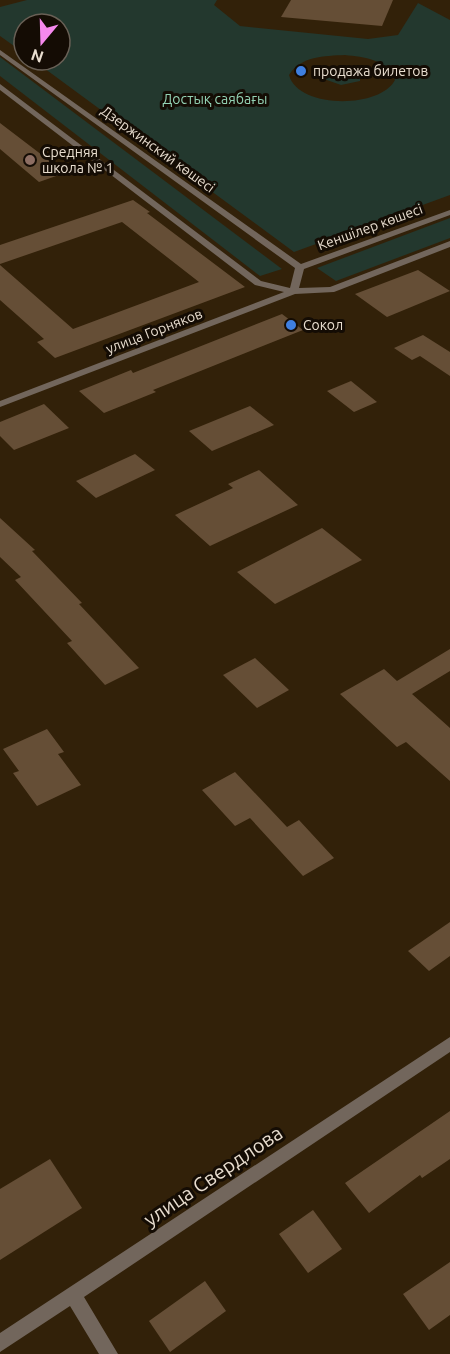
<svg xmlns="http://www.w3.org/2000/svg" width="450" height="1354" viewBox="0 0 450 1354" font-family="Ubuntu,sans-serif">
  <style>
    .green { fill: #23382e; fill-rule: evenodd }
    .building { fill: #654e36 }
    .lines { fill: none; stroke-linecap: round; stroke-linejoin: round }
    .street { fill: #72665c; fill-rule: evenodd }
    .shop-dot { fill: #3f7fe0; stroke: #140c04; stroke-width: 2 }
    .education-dot { fill: #8d6e63; stroke: #140c04; stroke-width: 2 }
    .labels { text-anchor: middle; stroke-width: 6; stroke-linejoin: round; paint-order: stroke }
    .far-poi-label { font-size: 14px; fill: #e9ded0; stroke: #140c04; text-anchor: start }
    .far-park-label { font-size: 14px; fill: #94d3b5; stroke: #140c04 }
    .far-street-label { font-size: 14px; fill: #e9ded0; stroke: #140c04 }
    .near-street-label { font-size: 20px; fill: #e9ded0; stroke: #140c04 }
  </style>
  <rect width="100%" height="100%" fill="#322109"/>
  <g class="green">
    <path d="M27,0H217L214,5L240,26L368,39L398,35L418,3L450,20V195L294,252L33,60H60V24H24V53L0,36V7ZM345,55C364,57 387,59 395,80C380,109 298,109 289,75C301,56 324,56 345,55Z"/>
    <polygon points="0,57 282,269 260,276 0,76"/>
    <polygon points="343,69 360,75 360,81 341,85 324,79 324,73"/>
    <polygon points="450,218 450,238 336,281 317,268"/>
  </g>
  <g class="building">
    <polygon points="291,0 393,0 382,26 281,17"/>
    <polygon points="0,123 59,168 55,169 62,174 39,182 0,149"/>
    <polygon points="133,200 150,212 147,213 245,287 55,358 37,342 44,339 0,300 0,265 73,329 199,282 122,222 0,264 0,245"/>
    <polygon points="418,270 450,291 387,317 355,294"/>
    <polygon points="282,314 303,330 153,390 156,392 104,413 79,391 131,370 133,373"/>
    <polygon points="423,335 450,352 450,376 420,356 412,360 394,348"/>
    <polygon points="351,381 377,402 354,412 327,391"/>
    <polygon points="44,404 69,428 14,450 0,436 0,422"/>
    <polygon points="250,406 274,425 212,451 189,431"/>
    <polygon points="135,454 155,470 96,498 76,481"/>
    <polygon points="259,470 298,505 210,546 175,515 233,488 228,484"/>
    <polygon points="0,518 35,550 32,551 82,603 79,604 139,668 105,685 67,643 72,641 15,580 21,577 0,557"/>
    <polygon points="322,528 362,560 275,604 237,572"/>
    <polygon points="450,649 450,671 412,694 450,728 450,781 406,742 397,747 340,694 384,669 397,681"/>
    <polygon points="255,658 289,690 257,708 223,675"/>
    <polygon points="47,729 64,752 58,754 81,785 37,806 13,773 19,771 3,749"/>
    <polygon points="235,772 287,827 299,820 334,858 303,876 250,818 235,826 202,790"/>
    <polygon points="450,922 450,956 429,971 408,951"/>
    <polygon points="450,1111 450,1159 422,1178 420,1175 369,1213 345,1183"/>
    <polygon points="50,1159 82,1208 0,1260 0,1189"/>
    <polygon points="313,1210 342,1249 308,1273 279,1234"/>
    <polygon points="450,1262 450,1315 429,1330 403,1294"/>
    <polygon points="205,1281 226,1311 170,1352 149,1321"/>
  </g>
  <g class="lines">
    <g class="street">
      <polygon points="0,50 301,264 450,210 450,215 304,269 299,288 330,287 450,241 450,247 334,292 295,294 0,407 0,401 284,292 255,285 0,90 0,84 261,281 290,288 295,268 0,55"/>
      <polygon points="450,1037 450,1052 84,1297 118,1354 99,1354 70,1306 0,1352 0,1333"/>
    </g>
  </g>
  <g class="shop-dot">
    <circle cx="301" cy="71" r="6"/>
    <circle cx="291" cy="325" r="6"/>
  </g>
  <circle class="education-dot" cx="30" cy="160" r="6"/>
  <g class="labels">
    <g class="far-poi-label">
      <text x="313" y="76">продажа билетов</text>
      <text x="42" y="157">Средняя<tspan x="42" dy="16">школа № 1</tspan></text>
      <text x="303" y="330">Сокол</text>
    </g>
    <g class="far-park-label">
      <text x="215" y="104">Достық саябағы</text>
    </g>
    <g class="far-street-label">
      <text transform="translate(158 149) rotate(36)" y="5">Дзержинский көшесі</text>
      <text transform="translate(370 227) rotate(-20)" y="5">Кеншілер көшесі</text>
      <text transform="translate(154 331) rotate(-21)" y="5">улица Горняков</text>
    </g>
    <g class="near-street-label">
      <text transform="translate(213 1176) rotate(-34)" y="7">улица Свердлова</text>
    </g>
  </g>
  <g transform="translate(42 42) rotate(199)"><circle r="28" fill="#140c04" stroke="#696056" stroke-width="1.5"/>
  <path d="M0-4.5L10 22L0 15L-10 22Z" fill="#f689ee"/>
  <text y="-9" font-size="16" font-weight="bold" text-anchor="middle" fill="#e9ded0">N</text>
  </g>
</svg>
